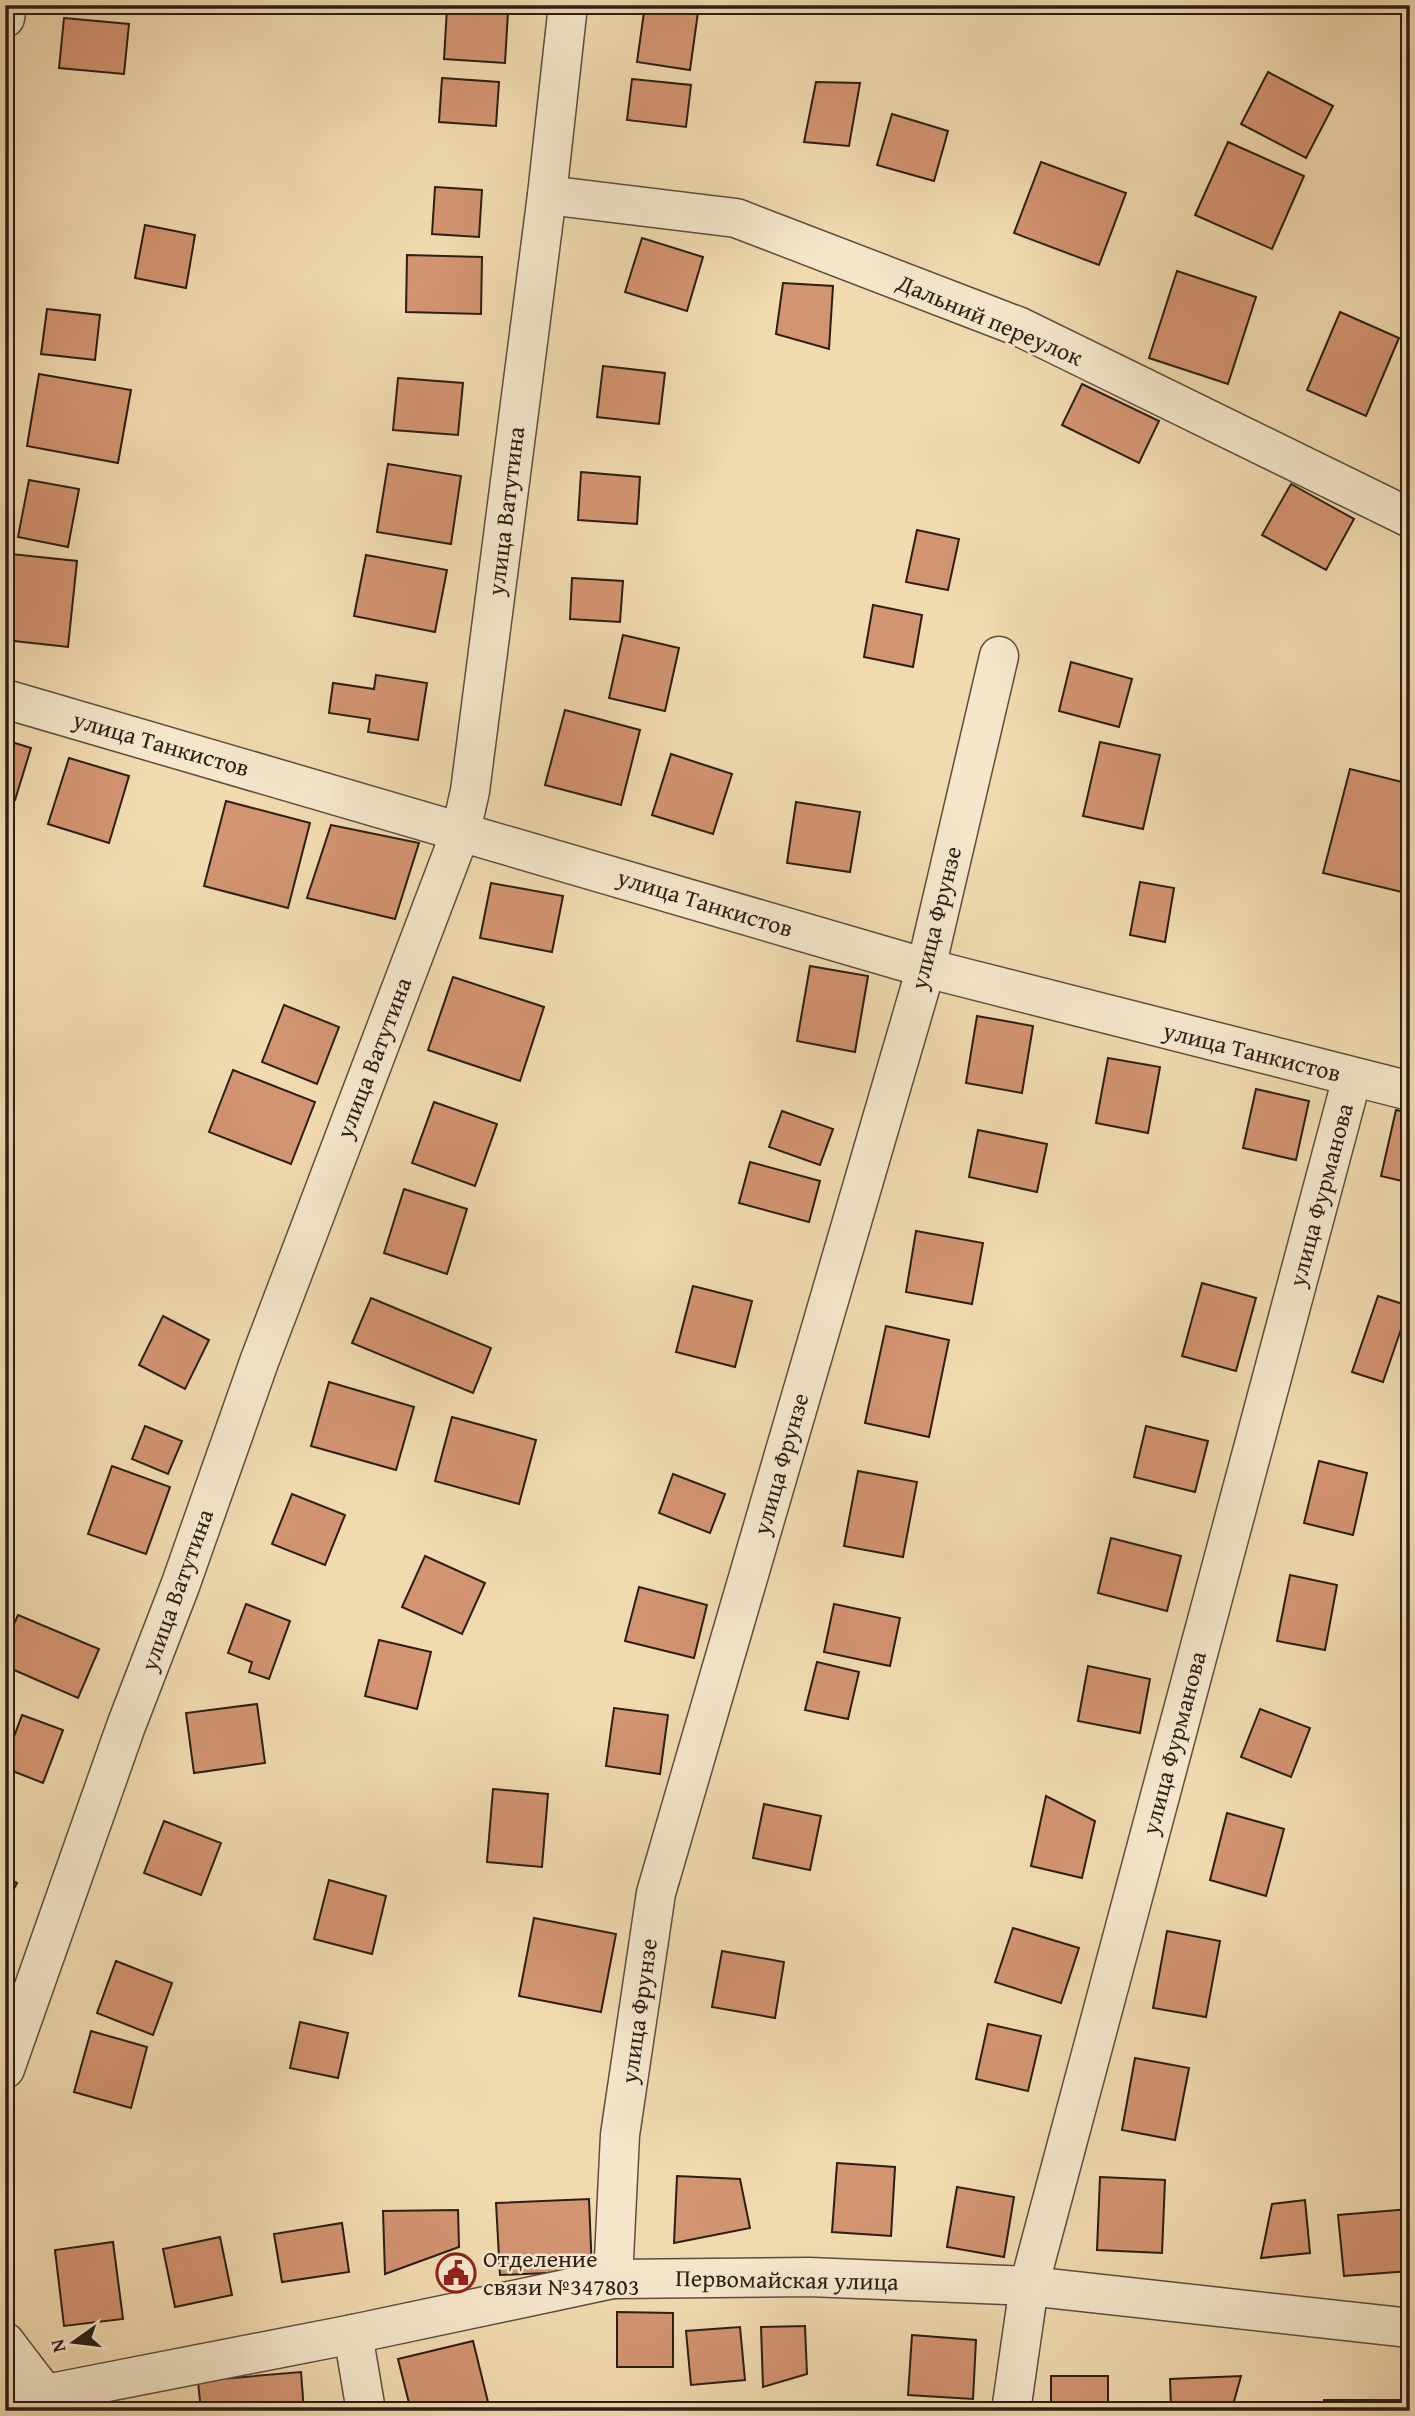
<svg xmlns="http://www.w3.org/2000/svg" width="1415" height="2416" viewBox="0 0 1415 2416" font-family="'Gentium Book Plus',serif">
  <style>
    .building { fill: #d39471; stroke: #2b1f17; stroke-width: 2 }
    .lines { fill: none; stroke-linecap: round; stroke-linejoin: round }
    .minor-casing { stroke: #5c4e3d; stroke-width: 41 }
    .minor { stroke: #f6e7cc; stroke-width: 38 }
    .labels { text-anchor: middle; stroke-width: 5; stroke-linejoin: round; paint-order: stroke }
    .street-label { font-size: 24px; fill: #2b1f17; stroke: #f6e7cc }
    .poi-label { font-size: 24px; fill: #2b1f17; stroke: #f6e7cc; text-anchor: start }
  </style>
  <rect width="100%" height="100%" fill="#f1dab0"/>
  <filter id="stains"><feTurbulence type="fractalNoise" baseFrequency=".00286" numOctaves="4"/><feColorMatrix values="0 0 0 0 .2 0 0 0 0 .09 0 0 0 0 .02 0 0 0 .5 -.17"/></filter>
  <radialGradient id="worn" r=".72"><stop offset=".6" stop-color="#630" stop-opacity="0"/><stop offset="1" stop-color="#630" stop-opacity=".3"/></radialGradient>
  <g class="building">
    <polygon points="645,5 699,5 690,70 637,62"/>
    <polygon points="447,8 508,12 505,63 444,59"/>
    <polygon points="64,18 129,24 124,74 59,68"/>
    <polygon points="1268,72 1333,106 1306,158 1241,124"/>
    <polygon points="442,78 499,82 496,126 439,122"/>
    <polygon points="632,79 691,85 686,127 627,120"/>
    <polygon points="816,82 860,83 849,146 804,142"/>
    <polygon points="892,114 948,131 934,181 877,165"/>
    <polygon points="1228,142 1304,176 1272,249 1195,215"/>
    <polygon points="1041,162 1126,193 1099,265 1014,233"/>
    <polygon points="435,187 482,190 479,237 432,234"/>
    <polygon points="145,225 195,235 186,288 135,278"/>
    <polygon points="642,238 703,257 687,311 625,292"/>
    <polygon points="407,255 482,257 481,314 406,312"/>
    <polygon points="1177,271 1256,297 1228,384 1149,358"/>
    <polygon points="783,283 833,286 829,349 776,334"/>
    <polygon points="47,309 100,315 95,360 41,354"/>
    <polygon points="1340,312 1399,338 1366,416 1307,390"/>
    <polygon points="603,366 665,373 659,424 597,417"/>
    <polygon points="39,374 131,390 118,463 27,446"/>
    <polygon points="398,378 463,383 458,435 393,430"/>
    <polygon points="1082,384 1159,421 1139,463 1062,425"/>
    <polygon points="388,464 461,476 451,544 377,532"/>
    <polygon points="581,472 640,477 637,524 578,520"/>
    <polygon points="29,480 79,489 68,547 18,537"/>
    <polygon points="1291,484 1354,519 1326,570 1262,535"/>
    <polygon points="917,530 959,539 948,590 906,582"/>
    <polygon points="11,554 77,561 68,647 5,640 5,606"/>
    <polygon points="366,555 447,570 435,632 354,616"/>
    <polygon points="572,578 623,581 620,622 570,619"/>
    <polygon points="873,605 922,615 913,667 864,657"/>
    <polygon points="623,635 679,648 665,711 609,698"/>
    <polygon points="1071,662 1132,679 1119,727 1059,711"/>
    <polygon points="376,675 427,683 418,740 368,732 370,719 329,713 333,683 374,689"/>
    <polygon points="565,710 640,730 621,805 545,785"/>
    <polygon points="5,740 31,748 15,800 5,797"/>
    <polygon points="1100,742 1160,755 1143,829 1083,816"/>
    <polygon points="671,754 732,774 713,834 652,815"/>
    <polygon points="69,758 129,776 109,843 48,824"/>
    <polygon points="1350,769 1410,784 1410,894 1323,873"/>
    <polygon points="226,801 310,823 288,908 204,886"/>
    <polygon points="796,802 860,812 850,872 787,863"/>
    <polygon points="331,825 419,843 395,919 307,898"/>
    <polygon points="1140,882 1174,888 1165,942 1130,935"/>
    <polygon points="491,883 563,896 552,952 480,938"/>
    <polygon points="810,966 868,976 855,1052 797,1041"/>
    <polygon points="453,977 544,1007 520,1081 428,1050"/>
    <polygon points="284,1005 339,1027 317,1084 262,1062"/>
    <polygon points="977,1016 1033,1026 1022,1093 966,1083"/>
    <polygon points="1108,1058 1160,1067 1148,1133 1096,1123"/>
    <polygon points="233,1070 315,1102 291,1164 209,1132"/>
    <polygon points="1256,1089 1309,1101 1296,1160 1243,1148"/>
    <polygon points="434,1102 497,1124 475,1186 412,1163"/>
    <polygon points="1396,1110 1410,1113 1410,1183 1381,1176"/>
    <polygon points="782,1111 833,1129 820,1165 769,1147"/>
    <polygon points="978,1130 1047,1144 1037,1192 969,1177"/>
    <polygon points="750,1162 820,1181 809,1222 739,1203"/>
    <polygon points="404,1189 467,1209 447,1274 384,1253"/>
    <polygon points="916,1231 983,1243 972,1304 906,1292"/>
    <polygon points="1202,1283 1256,1298 1236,1371 1182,1356"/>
    <polygon points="693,1286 752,1301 735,1367 676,1352"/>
    <polygon points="1378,1296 1409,1306 1383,1382 1352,1372"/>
    <polygon points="371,1298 491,1348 473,1393 352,1343"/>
    <polygon points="163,1316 209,1340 185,1389 139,1365"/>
    <polygon points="886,1326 949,1340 929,1437 865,1423"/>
    <polygon points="329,1382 414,1407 396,1470 311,1446"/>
    <polygon points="452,1417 536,1440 519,1504 435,1481"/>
    <polygon points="145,1426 182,1441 168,1474 132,1459"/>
    <polygon points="1146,1426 1208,1441 1195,1492 1134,1477"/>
    <polygon points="1319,1461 1367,1473 1353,1535 1304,1523"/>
    <polygon points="112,1466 170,1487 146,1554 88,1534"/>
    <polygon points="858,1471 917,1482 903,1557 844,1546"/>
    <polygon points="673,1474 725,1494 710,1533 659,1513"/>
    <polygon points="292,1494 345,1515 325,1565 272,1544"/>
    <polygon points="1111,1538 1181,1556 1167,1611 1098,1593"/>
    <polygon points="425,1556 485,1583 462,1634 402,1607"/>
    <polygon points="1290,1575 1337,1585 1325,1650 1277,1641"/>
    <polygon points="639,1587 707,1605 694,1658 625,1641"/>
    <polygon points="246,1604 290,1621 269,1679 249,1672 252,1662 228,1653"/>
    <polygon points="834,1604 900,1618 890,1666 824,1652"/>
    <polygon points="18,1615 99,1649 78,1698 5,1666 5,1644"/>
    <polygon points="379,1640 431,1652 417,1709 365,1696"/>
    <polygon points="817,1662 859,1672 848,1719 805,1710"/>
    <polygon points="1088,1666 1150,1679 1140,1733 1078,1721"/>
    <polygon points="257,1704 265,1763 194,1773 186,1713"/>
    <polygon points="614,1708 668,1715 660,1774 606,1766"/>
    <polygon points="1260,1709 1310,1728 1291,1777 1241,1757"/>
    <polygon points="22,1715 63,1730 43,1783 5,1768 5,1761"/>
    <polygon points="493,1789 548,1794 542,1867 487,1862"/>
    <polygon points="1046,1796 1095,1821 1082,1878 1031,1866"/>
    <polygon points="764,1804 821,1816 810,1870 753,1858"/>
    <polygon points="1227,1813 1284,1829 1266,1896 1210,1880"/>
    <polygon points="164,1821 221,1843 201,1895 144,1873"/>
    <polygon points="5,1877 17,1883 5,1906"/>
    <polygon points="329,1880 386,1896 372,1954 314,1939"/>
    <polygon points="534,1918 616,1934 601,2012 519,1996"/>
    <polygon points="1013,1928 1079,1948 1061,2003 995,1982"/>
    <polygon points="1167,1931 1220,1941 1206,2017 1153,2008"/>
    <polygon points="722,1951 784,1962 775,2018 712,2007"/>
    <polygon points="116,1961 172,1983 153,2035 97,2013"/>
    <polygon points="300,2022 348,2033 338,2078 290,2068"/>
    <polygon points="988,2024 1041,2036 1028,2091 976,2079"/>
    <polygon points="91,2031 147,2047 131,2108 74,2092"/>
    <polygon points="1135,2058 1189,2068 1175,2140 1122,2130"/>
    <polygon points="837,2163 895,2167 891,2236 832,2232"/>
    <polygon points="677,2176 740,2179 750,2228 674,2243"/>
    <polygon points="1100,2177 1165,2180 1162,2253 1097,2250"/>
    <polygon points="957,2187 1014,2197 1004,2257 947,2247"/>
    <polygon points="589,2199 592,2271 500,2275 496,2203"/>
    <polygon points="1305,2200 1310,2253 1261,2258 1272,2204"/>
    <polygon points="1410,2209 1410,2271 1344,2276 1338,2215"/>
    <polygon points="458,2210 459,2247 385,2274 383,2211"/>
    <polygon points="342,2223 349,2272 282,2282 274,2234"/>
    <polygon points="220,2237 232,2295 175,2307 163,2249"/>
    <polygon points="113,2242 123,2319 64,2326 55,2250"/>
    <polygon points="617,2312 673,2313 673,2367 617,2367"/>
    <polygon points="805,2326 807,2374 763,2387 761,2327"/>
    <polygon points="740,2327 745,2380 691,2385 686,2331"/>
    <polygon points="912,2335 976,2340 973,2399 908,2395"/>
    <polygon points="473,2341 489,2406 470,2411 411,2411 398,2359"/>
    <polygon points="301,2372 304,2411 201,2411 198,2381"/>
    <rect x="1051" y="2376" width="57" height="35"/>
    <polygon points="1241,2376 1233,2405 1171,2408 1170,2379"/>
    <rect x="1324" y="2400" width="77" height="11"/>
  </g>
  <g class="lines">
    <g class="minor-casing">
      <g id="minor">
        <polyline points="5,18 7,5"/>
        <polyline points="547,195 736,218 1020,327 1410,518"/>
        <polyline points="5,699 926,968 1410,1091"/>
        <polyline points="5,2069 126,1726 180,1586 259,1362 461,831 470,791 547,195 568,5"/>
        <polyline points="613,2279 620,2135 656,1893 926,968 999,656"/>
        <polyline points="353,2334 366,2411"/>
        <polyline points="5,2342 44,2393"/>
        <polyline points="5,2402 353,2334 613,2279 809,2277 1029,2286 1410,2328"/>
        <polyline points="1011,2411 1029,2286 1352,1078"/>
      </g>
    </g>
    <use href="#minor" class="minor"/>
  </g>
  <defs>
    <g id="civic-ring" transform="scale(2.0125)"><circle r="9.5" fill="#f6e7cc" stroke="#8f2418" stroke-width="1.5"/><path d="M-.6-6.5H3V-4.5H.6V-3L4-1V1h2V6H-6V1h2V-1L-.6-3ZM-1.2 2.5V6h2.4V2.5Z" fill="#8f2418"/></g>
  </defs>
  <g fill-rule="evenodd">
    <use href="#civic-ring" x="456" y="2273"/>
  </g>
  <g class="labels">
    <g class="street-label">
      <text transform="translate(990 320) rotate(23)" y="8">Дальний переулок</text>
      <text transform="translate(506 511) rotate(-83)" y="8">улица Ватутина</text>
      <text transform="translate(161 744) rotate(16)" y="8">улица Танкистов</text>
      <text transform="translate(705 903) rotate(17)" y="8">улица Танкистов</text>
      <text transform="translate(936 918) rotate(-76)" y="8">улица Фрунзе</text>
      <text transform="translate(1252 1052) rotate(14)" y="8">улица Танкистов</text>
      <text transform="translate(374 1058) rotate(-69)" y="8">улица Ватутина</text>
      <text transform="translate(1321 1195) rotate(-75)" y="8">улица Фурманова</text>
      <text transform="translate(781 1464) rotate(-74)" y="8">улица Фрунзе</text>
      <text transform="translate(177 1590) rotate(-70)" y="8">улица Ватутина</text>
      <text transform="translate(1174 1743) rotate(-75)" y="8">улица Фурманова</text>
      <text transform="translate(639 2011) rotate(-82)" y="8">улица Фрунзе</text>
      <text transform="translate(787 2280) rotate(1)" y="8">Первомайская улица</text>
    </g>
    <g class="poi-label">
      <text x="483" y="2267">Отделение<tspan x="483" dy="28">связи №347803</tspan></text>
    </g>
  </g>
  <rect width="1415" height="2416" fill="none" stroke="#f1dab0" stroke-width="28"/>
  <rect x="7" y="7" width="1401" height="2402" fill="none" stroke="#2b1f17" stroke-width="3.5"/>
  <rect x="14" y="14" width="1387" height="2388" fill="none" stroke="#2b1f17" stroke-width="2"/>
  <g transform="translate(74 2342) rotate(256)" stroke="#f6e7cc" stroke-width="5" paint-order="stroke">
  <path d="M0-5L12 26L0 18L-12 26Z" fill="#2b1f17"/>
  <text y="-10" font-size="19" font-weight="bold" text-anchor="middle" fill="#2b1f17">N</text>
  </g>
  <rect width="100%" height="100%" filter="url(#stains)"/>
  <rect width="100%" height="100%" fill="url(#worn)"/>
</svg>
